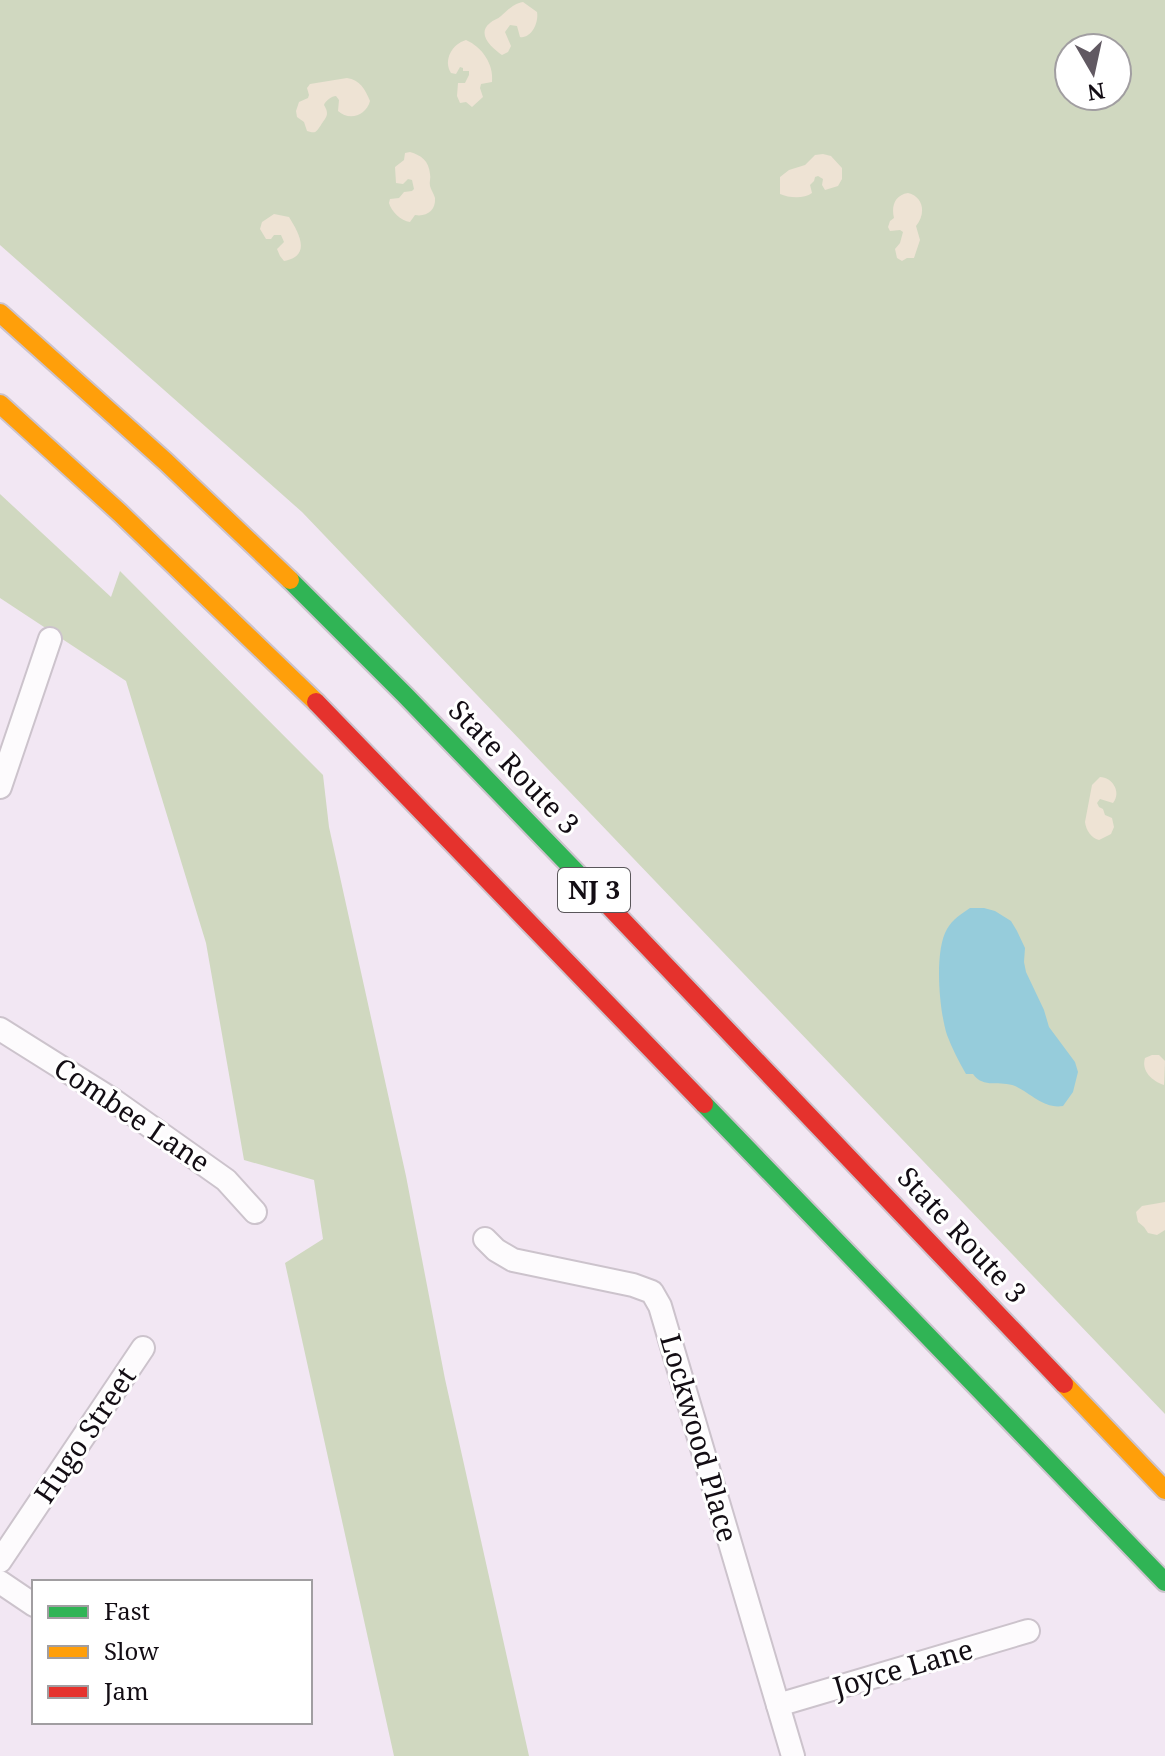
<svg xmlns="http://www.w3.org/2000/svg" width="1165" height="1756" viewBox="0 0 1165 1756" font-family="'Noto Serif',serif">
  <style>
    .green { fill: #d0d8c0; fill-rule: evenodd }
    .sand { fill: #eee3d4 }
    .water { fill: #96ccdb }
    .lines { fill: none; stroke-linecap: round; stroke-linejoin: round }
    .street-casing { stroke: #ccc3cc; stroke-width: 26 }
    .fast-casing { stroke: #ccc3cc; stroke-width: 22 }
    .slow-casing { stroke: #ccc3cc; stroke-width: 22 }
    .jam-casing { stroke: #ccc3cc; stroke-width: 22 }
    .street { stroke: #fdfbfd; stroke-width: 22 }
    .fast { stroke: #30b455; stroke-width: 18 }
    .slow { stroke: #ff9f0a; stroke-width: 18 }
    .jam { stroke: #e5322d; stroke-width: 18 }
    .labels { text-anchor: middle; stroke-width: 6; stroke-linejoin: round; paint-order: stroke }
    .shield { fill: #fff; stroke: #5a565a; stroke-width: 2 }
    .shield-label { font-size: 26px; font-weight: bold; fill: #130d14 }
    .street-label { font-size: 28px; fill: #130d14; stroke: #fff }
  </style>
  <rect width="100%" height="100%" fill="#f2e7f3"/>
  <g class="green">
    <path d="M0,0H1165V1414L302,512L0,245ZM1069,48H1117V96H1069Z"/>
    <polygon points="0,494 111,597 120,571 323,775 329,827 406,1176 445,1379 529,1756 394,1756 285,1263 323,1239 314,1180 244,1160 206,943 126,681 0,598"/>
  </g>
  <g class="sand">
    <path d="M523,2L537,12C539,23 531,39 520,37L517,26L510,25L505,32L511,46L508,52L502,55C492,48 476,34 490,23C493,20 498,19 501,16C509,9 513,4 523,2Z"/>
    <path d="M466,40C482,47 494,64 492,82L481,84L480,88L483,97L472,107L466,102L460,103L457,96L458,83H465L469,75V71H463V68L460,67L456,74L451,73C443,60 452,44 466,40Z"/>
    <path d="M347,78C360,80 365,89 370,101C366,116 349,121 338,111L339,100L336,96C332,96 325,101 324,105C330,115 326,117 321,125C316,132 316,134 307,131L304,122L297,117L296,111L299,102L308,98L309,95L307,88L310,84Z"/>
    <path d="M410,152C421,155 429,161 430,174C431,178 429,182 430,186C431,190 434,194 435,198C436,211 426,217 415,215L410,222C401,221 391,211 389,203L390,199L399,198L404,192L412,191L414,189L412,180L408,179L403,184L396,183L395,167L404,160L405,153Z"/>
    <path d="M823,154L831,156L842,168V179L838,186L825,190L822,185L823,179L818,176L815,177L814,181L810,185L812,193C804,199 789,198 780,194V177L789,170L805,165L815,155Z"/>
    <path d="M908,193C924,197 926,214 916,226L920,240L914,258H907L902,261L897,258L895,249L900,243L903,232L900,230L890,231L888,227L890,221L894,218C891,206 895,195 908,193Z"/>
    <path d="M274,214L289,217C299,233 312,256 284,261L280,256L277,249L284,242L281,235H274L271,239H266L260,229L262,222Z"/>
    <path d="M1100,777C1112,777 1122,792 1113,803L1100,799L1097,803L1099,807L1103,809L1105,815L1112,818L1114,827L1111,834L1099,840C1091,838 1086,830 1085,822L1092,785Z"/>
    <path d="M1152,1055H1159L1165,1061L1164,1085C1152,1081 1141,1071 1145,1058Z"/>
    <polygon points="1165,1202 1165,1230 1157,1235 1148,1233 1144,1227 1138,1222 1136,1212 1142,1206"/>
  </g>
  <path class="water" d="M970,908H984L995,911L1011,921L1017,931L1025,948L1024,962L1026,972L1044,1010L1049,1027L1075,1062L1078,1072L1073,1092L1063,1106C1044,1109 1032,1094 1015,1086C1001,1080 983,1089 973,1074H966C959,1062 952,1048 947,1035C939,1010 934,951 947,929C953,919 961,914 970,908Z"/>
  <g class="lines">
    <g class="street-casing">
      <g id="street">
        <polyline points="0,787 50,639"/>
        <polyline points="0,1029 113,1100 226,1180 255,1212"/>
        <polyline points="485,1239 496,1250 513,1260 633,1285 652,1292 660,1306 793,1756"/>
        <polyline points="0,1561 143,1348"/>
        <polyline points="0,1582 34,1605"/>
        <polyline points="778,1705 1028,1631"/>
      </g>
    </g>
    <g class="fast-casing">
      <g id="fast">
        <polyline points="290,580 405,695 606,903"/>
        <polyline points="704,1104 1165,1582"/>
      </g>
    </g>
    <g class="slow-casing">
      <g id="slow">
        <polyline points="0,313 166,462 290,580"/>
        <polyline points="0,404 120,513 316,702"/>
        <polyline points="1064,1384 1165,1490"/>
      </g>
    </g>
    <g class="jam-casing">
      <g id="jam">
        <polyline points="316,702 704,1104"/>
        <polyline points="606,903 1064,1384"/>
      </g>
    </g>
    <use href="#street" class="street"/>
    <use href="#fast" class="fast"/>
    <use href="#slow" class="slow"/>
    <use href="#jam" class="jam"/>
  </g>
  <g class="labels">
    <rect class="shield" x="558" y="868" width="72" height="44" rx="6"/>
    <g class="shield-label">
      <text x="594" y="899">NJ 3</text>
    </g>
    <g class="street-label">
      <text transform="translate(514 767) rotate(46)" y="10">State Route 3</text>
      <text transform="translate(132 1115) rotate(34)" y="10">Combee Lane</text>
      <text transform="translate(962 1235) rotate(47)" y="10">State Route 3</text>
      <text transform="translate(85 1435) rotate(-56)" y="10">Hugo Street</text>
      <text transform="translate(699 1438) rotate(74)" y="10">Lockwood Place</text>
      <text transform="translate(903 1668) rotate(-16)" y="10">Joyce Lane</text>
    </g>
  </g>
  <rect x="32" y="1580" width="280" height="144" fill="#ffffff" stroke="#a19ea1" stroke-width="2"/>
  <rect x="48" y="1606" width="40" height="12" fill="#30b455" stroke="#a19ea1" stroke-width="2"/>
  <text x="104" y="1620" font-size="24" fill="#130d14">Fast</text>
  <rect x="48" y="1646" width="40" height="12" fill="#ff9f0a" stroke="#a19ea1" stroke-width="2"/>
  <text x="104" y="1660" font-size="24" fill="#130d14">Slow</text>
  <rect x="48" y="1686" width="40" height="12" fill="#e5322d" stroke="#a19ea1" stroke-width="2"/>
  <text x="104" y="1700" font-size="24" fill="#130d14">Jam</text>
  <g transform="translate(1093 72) rotate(171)"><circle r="38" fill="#ffffff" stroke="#a19ea1" stroke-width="2"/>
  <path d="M0-6L14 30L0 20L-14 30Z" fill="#615962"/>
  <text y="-12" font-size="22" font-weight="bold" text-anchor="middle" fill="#130d14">N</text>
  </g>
</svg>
